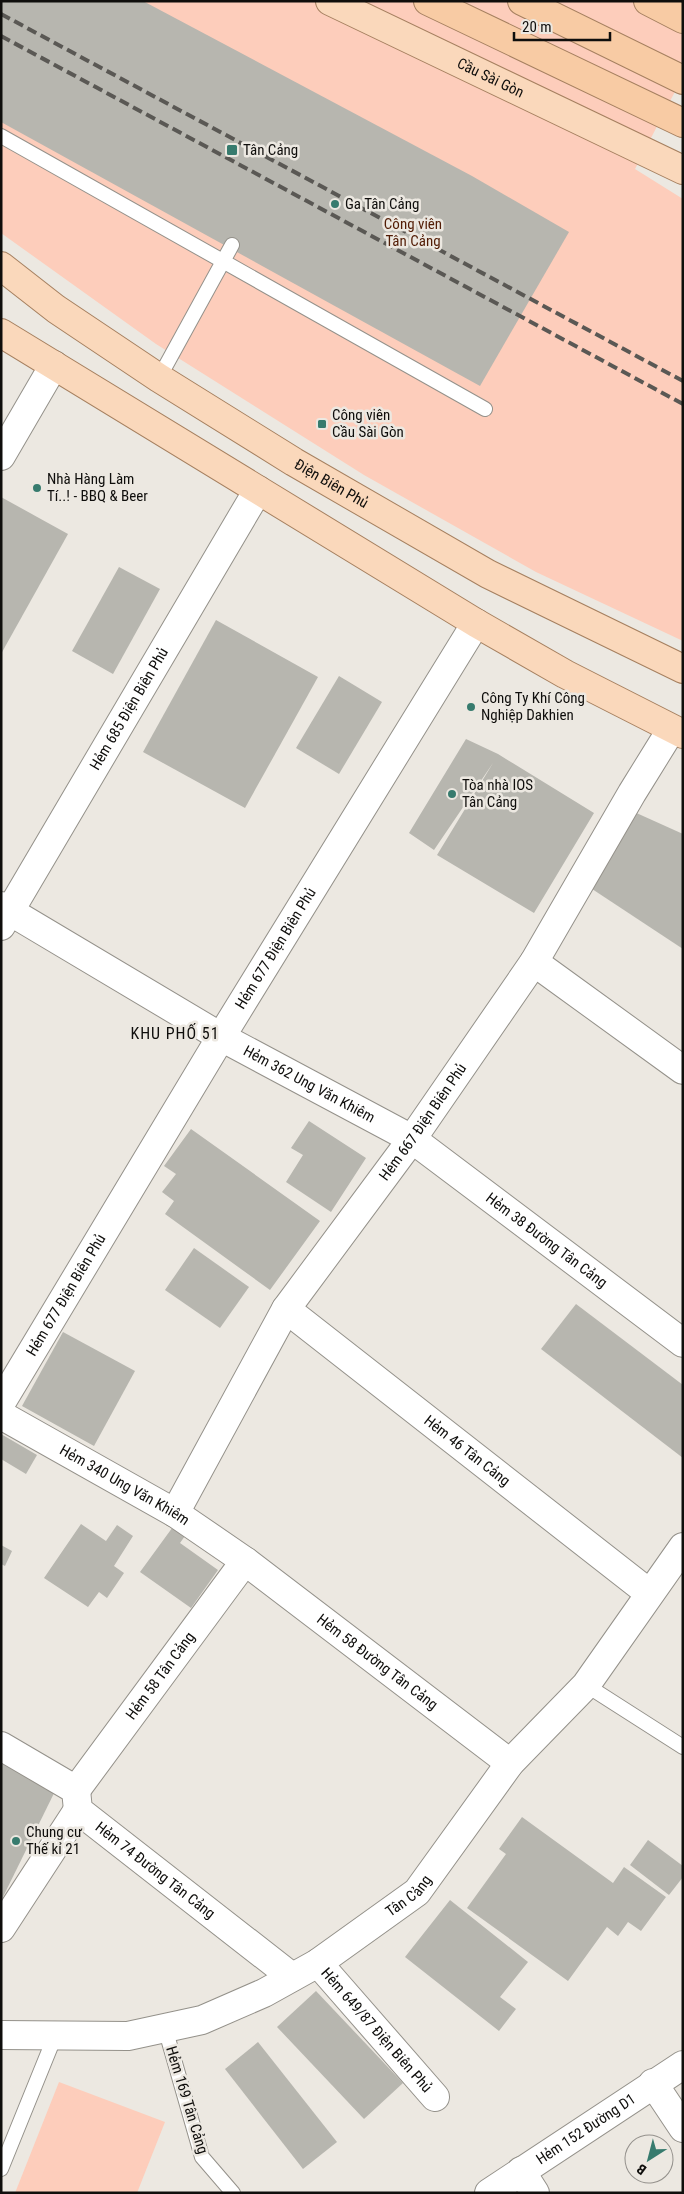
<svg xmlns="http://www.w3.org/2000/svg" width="684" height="2194" viewBox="0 0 684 2194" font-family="'Roboto Condensed',sans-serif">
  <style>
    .green { fill: #fdcdbb }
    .building { fill: #b7b6af }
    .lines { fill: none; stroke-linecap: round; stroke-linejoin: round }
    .service-casing { stroke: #94918a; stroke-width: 16 }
    .minor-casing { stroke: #94918a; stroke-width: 30 }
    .tertiary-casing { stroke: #94918a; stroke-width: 30 }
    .primary-casing { stroke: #a68060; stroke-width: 30 }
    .trunk-casing { stroke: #a68060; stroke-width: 30 }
    .service { stroke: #fff; stroke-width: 14 }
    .minor { stroke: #fff; stroke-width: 28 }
    .tertiary { stroke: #fff; stroke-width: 28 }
    .primary { stroke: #fad8bb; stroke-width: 28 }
    .trunk { stroke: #f8cba4; stroke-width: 28 }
    .rail { stroke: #5a5854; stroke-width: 4; stroke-dasharray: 10 5; stroke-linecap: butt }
    .poi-dot { fill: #377b6e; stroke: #ece8e1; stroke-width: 2 }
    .labels { text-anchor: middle; stroke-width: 5; stroke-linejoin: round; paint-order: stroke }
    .street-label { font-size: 15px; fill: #0f0e0c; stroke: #ece8e1 }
    .poi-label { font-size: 15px; fill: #0f0e0c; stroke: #ece8e1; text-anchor: start }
    .park-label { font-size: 15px; fill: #521c05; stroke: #ece8e1 }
    .neighbourhood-label { font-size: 16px; letter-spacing: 1px; fill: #0f0e0c; stroke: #ece8e1 }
  </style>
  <rect width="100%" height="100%" fill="#ece8e1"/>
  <g class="green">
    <polygon points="1,1 683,1 683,76 635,169 683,199 683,641 536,572 364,475 156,344 1,233"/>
    <polygon points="59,2082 165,2122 137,2193 15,2193"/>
  </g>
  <g class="building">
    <polygon points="1,1 143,1 472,176 569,232 480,386 1,122"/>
    <polygon points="1,497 68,534 1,654"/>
    <polygon points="119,567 160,589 113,674 72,651"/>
    <polygon points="216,620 318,677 245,808 143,752"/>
    <polygon points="339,676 382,702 339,774 296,748"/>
    <polygon points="466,739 498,754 594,813 534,913 437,855 493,763 434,850 409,833"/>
    <polygon points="632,811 683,834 683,949 583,883"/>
    <polygon points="309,1121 366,1158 331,1212 286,1182 303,1155 291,1148"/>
    <polygon points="191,1129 320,1221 270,1290 165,1214 174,1201 162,1192 176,1174 164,1166"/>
    <polygon points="194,1248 249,1287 220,1328 165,1290"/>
    <polygon points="576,1304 683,1385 683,1458 541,1349"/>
    <polygon points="63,1332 135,1371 94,1446 22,1406"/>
    <polygon points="1,1434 37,1455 26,1474 1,1459"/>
    <polygon points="81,1524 106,1541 117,1525 133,1536 114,1566 124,1573 107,1598 99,1592 88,1607 44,1578"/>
    <polygon points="175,1524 187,1533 180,1543 218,1570 191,1608 140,1572"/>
    <polygon points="1,1545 12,1551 5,1566 1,1564"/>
    <polygon points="1,1746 60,1781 1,1901"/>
    <polygon points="522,1817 613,1883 624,1867 666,1897 641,1931 628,1922 618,1936 607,1927 568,1981 467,1908 506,1854 499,1849"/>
    <polygon points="648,1840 683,1866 683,1877 669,1895 630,1865"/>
    <polygon points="450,1900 528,1962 500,1997 516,2009 499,2031 405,1957"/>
    <polygon points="316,1991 403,2083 364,2119 277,2027"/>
    <polygon points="258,2042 337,2142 303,2169 225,2069"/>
  </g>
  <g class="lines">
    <g class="service-casing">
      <g id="service">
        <polyline points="1,136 485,409"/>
        <polyline points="159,378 232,245"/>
        <polyline points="586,1685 683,1747"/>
        <polyline points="165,2028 202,2157 233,2193"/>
        <polyline points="1,2169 55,2036"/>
      </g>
    </g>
    <g class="minor-casing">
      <g id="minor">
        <polyline points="1,456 54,365"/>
        <path id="s1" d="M1,906L221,1037L412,1139L683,1343"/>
        <path id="s2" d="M1,926L258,490"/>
        <polyline points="534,962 683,1070"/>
        <path id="s3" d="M286,1309L649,1593"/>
        <path id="s4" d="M1,1403L221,1037L476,623"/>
        <path id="s5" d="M1,1415L175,1513L245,1561L510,1763"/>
        <path id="s6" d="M175,1513L286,1309L412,1139L534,962L632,793L671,730"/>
        <path id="s7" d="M1,1746L76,1790L78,1810L292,1977"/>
        <path id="s8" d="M76,1790L245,1561"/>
        <polyline points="1,1928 78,1810"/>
        <path id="s9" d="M318,1963L435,2097"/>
        <polyline points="653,2083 683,2128"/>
        <polyline points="521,2171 535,2193"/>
        <path id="s10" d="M489,2193L683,2065"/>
      </g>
    </g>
    <g class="tertiary-casing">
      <g id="tertiary">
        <path id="s11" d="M1,2035L128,2036L202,2020L264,1993L318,1963L417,1892L510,1763L586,1685L683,1547"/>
      </g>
    </g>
    <g class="primary-casing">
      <g id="primary">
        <path id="s12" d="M330,1L683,170"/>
        <path id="s13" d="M1,266L56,309L159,378L294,462L488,574L683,669"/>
        <polyline points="1,333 476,623 565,674 683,734"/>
      </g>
    </g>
    <g class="trunk-casing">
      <g id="trunk">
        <polyline points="428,1 683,123"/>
        <polyline points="522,1 683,80"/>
        <polyline points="648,1 683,19"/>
      </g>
    </g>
    <use href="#service" class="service"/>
    <use href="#minor" class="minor"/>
    <use href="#tertiary" class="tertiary"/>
    <use href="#primary" class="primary"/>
    <use href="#trunk" class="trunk"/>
    <g class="rail">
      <polyline points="1,14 683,381"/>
      <polyline points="1,36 683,404"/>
    </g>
  </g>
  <g class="poi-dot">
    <rect x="226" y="144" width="12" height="12" rx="2.5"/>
    <circle cx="335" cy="204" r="5"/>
    <rect x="317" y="419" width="10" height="10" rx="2.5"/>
    <circle cx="37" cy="488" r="5"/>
    <circle cx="471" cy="707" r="5"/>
    <circle cx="452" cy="794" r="5"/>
    <circle cx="16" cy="1841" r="5"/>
  </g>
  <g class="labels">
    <g class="street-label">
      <text dy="5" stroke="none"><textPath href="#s12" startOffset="178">Cầu Sài Gòn</textPath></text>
      <text dy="5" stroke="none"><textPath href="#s13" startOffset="396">Điện Biên Phủ</textPath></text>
      <text dy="5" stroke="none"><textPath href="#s2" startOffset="252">Hẻm 685 Điện Biên Phủ</textPath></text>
      <text dy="5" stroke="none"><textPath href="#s4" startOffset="531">Hẻm 677 Điện Biên Phủ</textPath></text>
      <text dy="5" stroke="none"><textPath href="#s1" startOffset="356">Hẻm 362 Ung Văn Khiêm</textPath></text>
      <text dy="5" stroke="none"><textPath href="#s6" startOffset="464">Hẻm 667 Điện Biên Phủ</textPath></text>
      <text dy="5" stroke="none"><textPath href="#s1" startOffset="641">Hẻm 38 Đường Tân Cảng</textPath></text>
      <text dy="5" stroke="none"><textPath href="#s4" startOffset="126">Hẻm 677 Điện Biên Phủ</textPath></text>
      <text dy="5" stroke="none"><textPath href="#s3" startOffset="230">Hẻm 46 Tân Cảng</textPath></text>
      <text dy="5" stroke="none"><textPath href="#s5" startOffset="142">Hẻm 340 Ung Văn Khiêm</textPath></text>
      <text dy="5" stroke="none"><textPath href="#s5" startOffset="451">Hẻm 58 Đường Tân Cảng</textPath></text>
      <text dy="5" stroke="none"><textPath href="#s8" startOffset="142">Hẻm 58 Tân Cảng</textPath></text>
      <text dy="5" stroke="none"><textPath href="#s7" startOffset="205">Hẻm 74 Đường Tân Cảng</textPath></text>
      <text dy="5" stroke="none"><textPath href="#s11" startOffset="445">Tân Cảng</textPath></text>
      <text dy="5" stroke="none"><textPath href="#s9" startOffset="89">Hẻm 649/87 Điện Biên Phủ</textPath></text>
      <text transform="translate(187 2100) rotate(73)" y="5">Hẻm 169 Tân Cảng</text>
      <text dy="5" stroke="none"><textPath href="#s10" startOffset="116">Hẻm 152 Đường D1</textPath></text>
    </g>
    <g class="poi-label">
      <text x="243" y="155">Tân Cảng</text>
      <text x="345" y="209">Ga Tân Cảng</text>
      <text x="332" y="420">Công viên<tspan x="332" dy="17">Cầu Sài Gòn</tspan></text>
      <text x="47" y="484">Nhà Hàng Làm<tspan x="47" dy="17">Tí..! - BBQ &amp; Beer</tspan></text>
      <text x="481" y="703">Công Ty Khí Công<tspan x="481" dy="17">Nghiệp Dakhien</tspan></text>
      <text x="462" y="790">Tòa nhà IOS<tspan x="462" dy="17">Tân Cảng</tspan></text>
      <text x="26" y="1837">Chung cư<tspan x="26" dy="17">Thế kỉ 21</tspan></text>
    </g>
    <g class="park-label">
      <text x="413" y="229">Công viên<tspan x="413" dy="17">Tân Cảng</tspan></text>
    </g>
    <g class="neighbourhood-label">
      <text x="175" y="1039">KHU PHỐ 51</text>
    </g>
  </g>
  <rect width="684" height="2194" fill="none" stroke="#0f0e0c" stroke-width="5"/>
  <g transform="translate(649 2159) rotate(216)"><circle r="24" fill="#ece8e1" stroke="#94918c"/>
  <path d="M0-4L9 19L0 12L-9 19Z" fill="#377b6e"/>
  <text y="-8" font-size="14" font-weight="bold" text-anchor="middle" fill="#0f0e0c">B</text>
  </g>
  <path d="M514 32v8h96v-8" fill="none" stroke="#0f0e0c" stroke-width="2.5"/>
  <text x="522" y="32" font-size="15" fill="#0f0e0c" stroke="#ece8e1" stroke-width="4" paint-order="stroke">20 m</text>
</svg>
